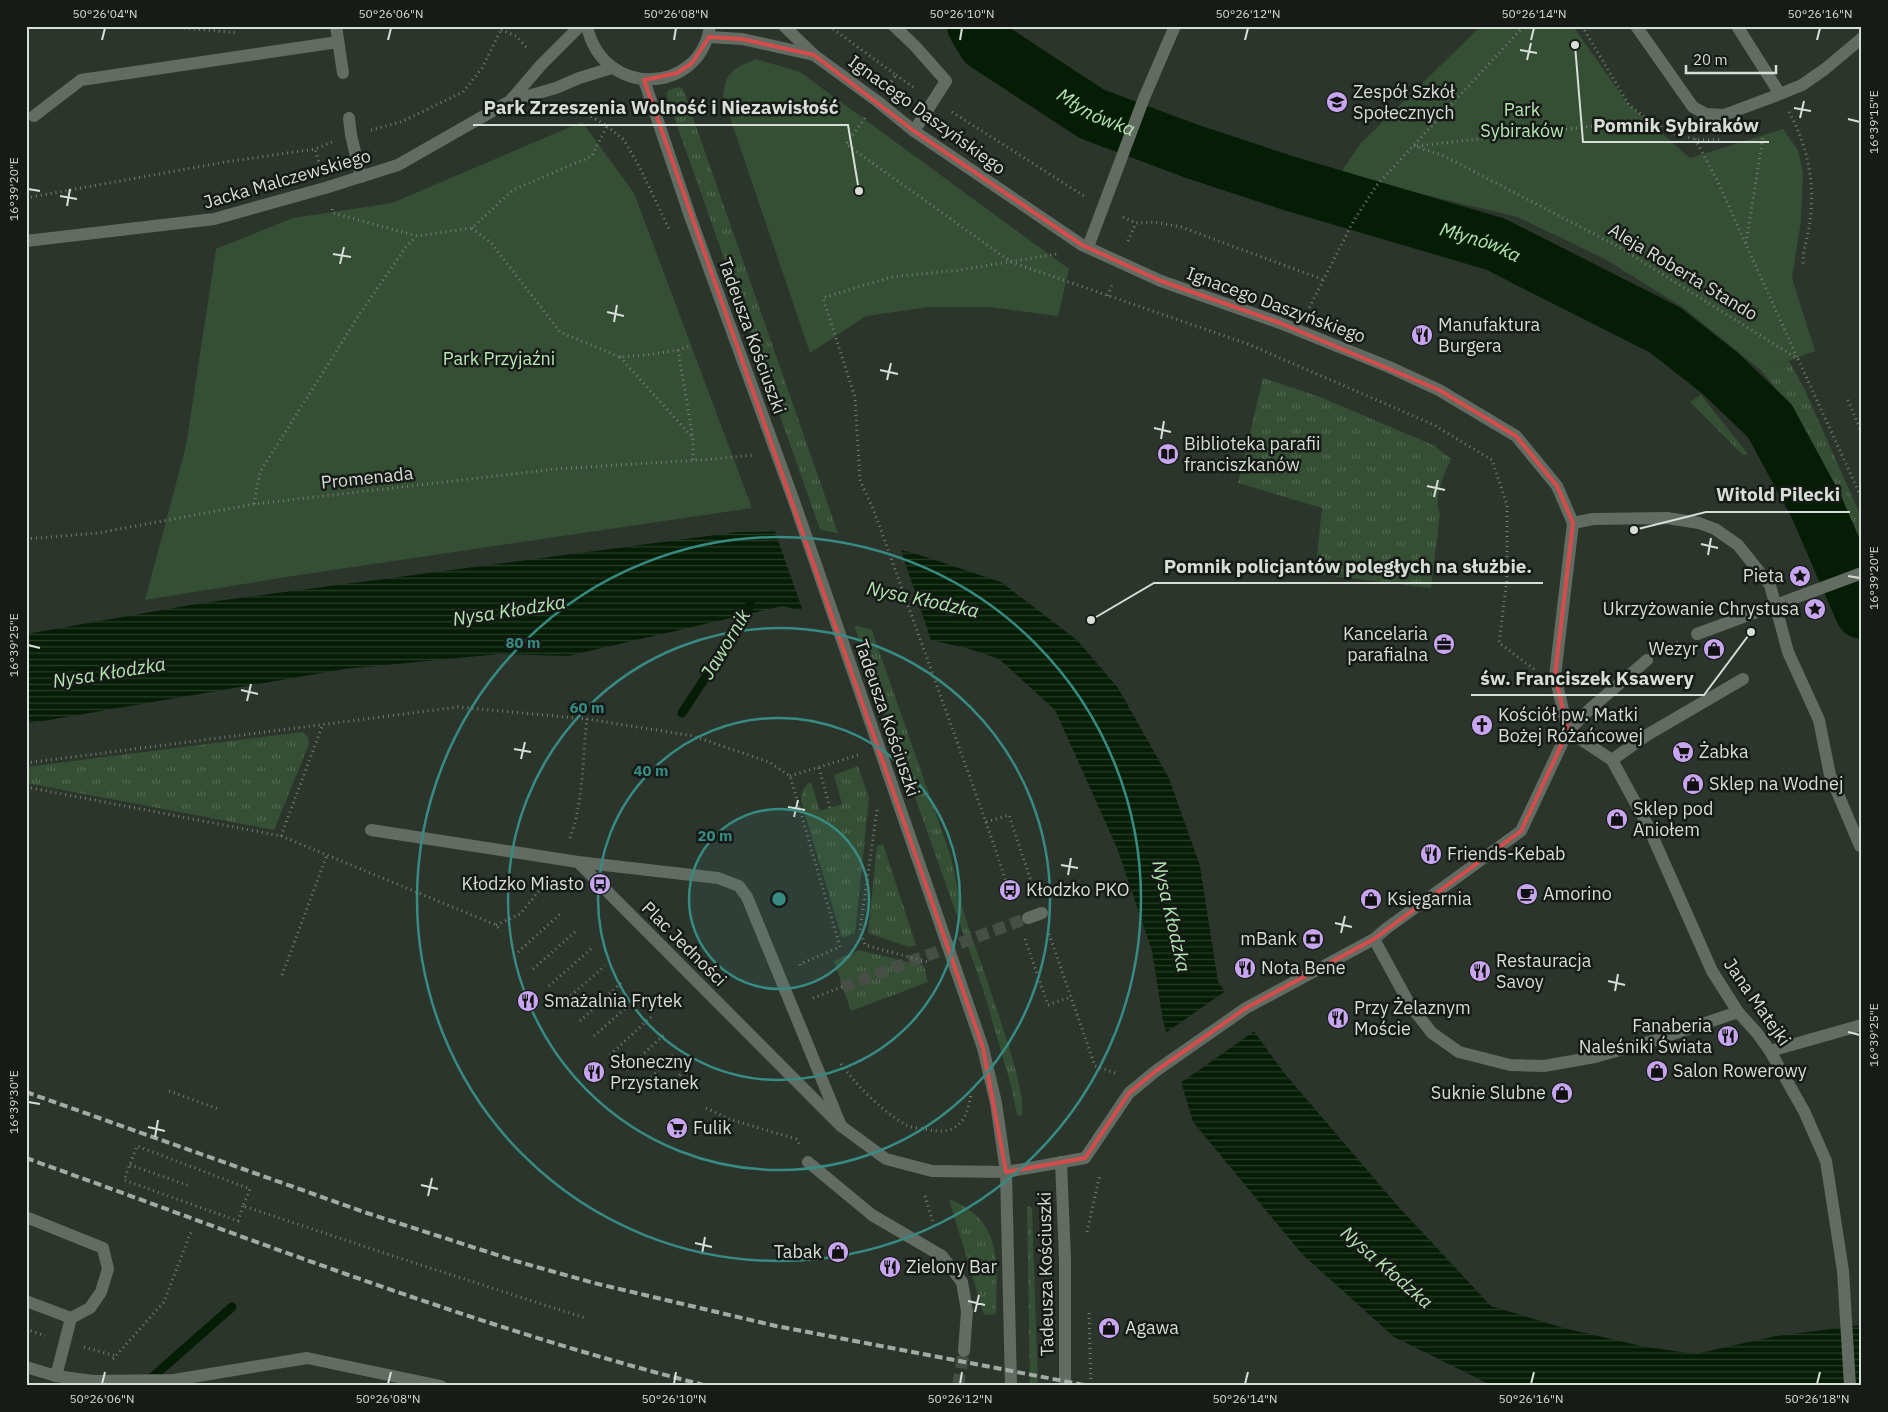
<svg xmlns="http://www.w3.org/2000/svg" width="1888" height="1412" viewBox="0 0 1888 1412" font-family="'IBM Plex Sans',sans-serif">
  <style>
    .grass { fill: url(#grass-tufts) }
    .park { fill: #354f34 }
    .water { fill: url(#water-rules) }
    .pier { fill: #2c352c }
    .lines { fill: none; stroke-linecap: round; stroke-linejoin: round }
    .stream { stroke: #051d05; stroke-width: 9 }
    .river { stroke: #051d05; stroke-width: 54 }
    .pedestrian-tunnel { stroke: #464e46; stroke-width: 12; stroke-dasharray: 12 6; stroke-linecap: butt }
    .path { stroke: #767d76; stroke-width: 3; stroke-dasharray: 1 4; stroke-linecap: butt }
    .service { stroke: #626c62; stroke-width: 12 }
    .pedestrian { stroke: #626c62; stroke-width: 12 }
    .minor { stroke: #626c62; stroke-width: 12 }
    .tertiary { stroke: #626c62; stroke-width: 12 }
    .rail { stroke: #a3aaa3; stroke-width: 4; stroke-dasharray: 8 4; stroke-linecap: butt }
    .marked { fill: none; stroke: #d64c4b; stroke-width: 4; stroke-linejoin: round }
    .ticks { fill: none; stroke: #d7ddd7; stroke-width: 2 }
    .ring { fill: none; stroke: #378b83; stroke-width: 2.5 }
    .labels { text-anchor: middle; stroke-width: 5; stroke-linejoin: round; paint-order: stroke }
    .poi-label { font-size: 18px; fill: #d7ddd7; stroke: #171b17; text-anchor: start }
    .park-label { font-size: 18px; fill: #b7e7b4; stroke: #171b17 }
    .street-label { font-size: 18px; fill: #d7ddd7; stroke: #171b17 }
    .water-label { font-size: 19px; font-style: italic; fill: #b5e5b2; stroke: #171b17 }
    .centre { fill: #378b83; stroke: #171b17; stroke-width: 2.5 }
    .ring-label { font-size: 15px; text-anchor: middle; font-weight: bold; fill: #378b83; stroke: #171b17; stroke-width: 5; stroke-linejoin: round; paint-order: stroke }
    .leader { fill: none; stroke: #d7ddd7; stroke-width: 2 }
    .callout-dot { fill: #d7ddd7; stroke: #171b17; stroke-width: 2 }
    .callout-label { font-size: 19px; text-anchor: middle; font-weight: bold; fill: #d7ddd7; stroke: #171b17; stroke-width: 5; stroke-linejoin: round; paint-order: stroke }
    .neatline { fill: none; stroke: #d7ddd7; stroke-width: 2 }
    .ticks-label { font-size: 12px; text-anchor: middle; fill: #d7ddd7 }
  </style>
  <defs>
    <pattern id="grass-tufts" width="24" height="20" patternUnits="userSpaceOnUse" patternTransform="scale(1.25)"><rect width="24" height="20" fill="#354f34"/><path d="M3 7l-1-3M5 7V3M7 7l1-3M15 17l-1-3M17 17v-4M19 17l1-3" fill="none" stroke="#526851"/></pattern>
    <pattern id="water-rules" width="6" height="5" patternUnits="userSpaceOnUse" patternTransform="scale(1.25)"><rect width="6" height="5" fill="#051d05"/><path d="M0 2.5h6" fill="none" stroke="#293d29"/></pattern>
  </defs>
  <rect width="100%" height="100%" fill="#2c352c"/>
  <g class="grass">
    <path d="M679,87L683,89L951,857C955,875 958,893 963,910C972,942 1032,1095 1021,1116L1017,1115L1010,1082L984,992L667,97V93L669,90Z"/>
    <polygon points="1789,361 1804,388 1862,519 1862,558 1830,480 1777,390 1762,371"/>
    <path d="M1263,378L1320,397L1435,446L1451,459C1444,474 1433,498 1440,514L1431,588L1315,574L1322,508L1238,483Z"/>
    <polygon points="1701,395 1748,454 1743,455 1690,402"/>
    <polygon points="302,732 308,737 309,744 274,830 26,783 26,767"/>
    <path d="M858,766L869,798L855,933L842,938L801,801C802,792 803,786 811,782L820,811L842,804L834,775Z"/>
    <polygon points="883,844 916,945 909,947 868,933 877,846"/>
    <polygon points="859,950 924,966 928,982 851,1011 834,961"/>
    <path d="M949,1199C1005,1222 996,1263 996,1314L984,1315Z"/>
    <polygon points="1027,1206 1032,1208 1038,1386 1030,1386"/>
  </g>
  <g class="park">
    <polygon points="1481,26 1573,26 1627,103 1690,158 1783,129 1798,150 1803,173 1801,221 1792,278 1815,351 1762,371 1681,306 1603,258 1517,217 1340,174 1360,144"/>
    <path d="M756,59L800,72L1069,269L1058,316L990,307H929L866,316L810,353L723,97C725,72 734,68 756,59Z"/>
    <polygon points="582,122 634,193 752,508 299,575 145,600 186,446 216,249 293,218 392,203"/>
  </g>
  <polygon class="water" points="813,531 914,553 1001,582 1077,640 1118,688 1169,778 1200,866 1218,982 1285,1074 1397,1205 1491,1306 1564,1328 1641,1346 1695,1354 1776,1336 1862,1325 1862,1386 1493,1386 1394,1337 1302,1254 1193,1122 1163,1021 1152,951 1117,848 1055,710 999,659 970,649 782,606 568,656 499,654 345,669 26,724 26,634 202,603 738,532"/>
  <g class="pier">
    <polygon points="813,528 900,547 932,643 804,614 774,529"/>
    <polygon points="1227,990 1256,1030 1179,1084 1164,1034"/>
  </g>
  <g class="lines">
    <g class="stream">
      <polyline points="682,713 747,614 750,603"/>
      <polyline points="148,1381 232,1307"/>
    </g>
    <path class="river" id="s1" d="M974,26L985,44L1092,114L1191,151L1291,184L1495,244L1665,330L1721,374L1770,421L1816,506L1862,612"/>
    <g class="pedestrian-tunnel">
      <polyline points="842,987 1028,918"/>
      <polyline points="958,1386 964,1351"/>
    </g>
    <g class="path">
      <polyline points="164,26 238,33"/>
      <polyline points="829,26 896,75 889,85"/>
      <path d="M1582,26L1629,105C1656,127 1686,144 1722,139"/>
      <polyline points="501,30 516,36 528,49"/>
      <polyline points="896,75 916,89"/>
      <polyline points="952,112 1084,196"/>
      <path d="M1789,112C1808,147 1815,182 1810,222C1808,236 1803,249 1803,264"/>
      <polyline points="865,118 846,144 1011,262 1248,344 1434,425 1492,460 1507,505 1507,579 1499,643 1534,669"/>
      <polyline points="607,126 624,140 640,168 670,231"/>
      <polyline points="371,130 401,122 463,92 482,68 501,30 501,26"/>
      <polyline points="1695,139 1716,178 1797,357"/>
      <polyline points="1414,146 1444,156 1619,247 1798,359 1862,499"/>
      <polyline points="1417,146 1647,120"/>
      <polyline points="320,166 315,149 332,142"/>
      <polyline points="26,198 225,162 315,149"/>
      <polyline points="332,209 333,213 417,236 472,228 513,190 592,156 607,126 572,105"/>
      <polyline points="1123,217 1136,223"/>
      <polyline points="472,228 492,244 560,332 620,357 647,355 678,350 690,346"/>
      <polyline points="1128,241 1136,223 1154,222 1181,227 1324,280"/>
      <polyline points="1746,243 1763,136"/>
      <polyline points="1108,296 1113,282"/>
      <polyline points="1307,312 1353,222 1376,186 1524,26"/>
      <polyline points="678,350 693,438 693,460"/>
      <polyline points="620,357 693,438"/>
      <polyline points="1848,400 1862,434"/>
      <polyline points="254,504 260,472 363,309 406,247 416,237"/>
      <polyline points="26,539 98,533 254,504 556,469 713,459 753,455"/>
      <polyline points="1663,648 1678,642"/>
      <polyline points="26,763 458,707 587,719 693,736 769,762 790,776 840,947 800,964 800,966"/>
      <polyline points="819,768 830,808"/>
      <polyline points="790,776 858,755"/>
      <polyline points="26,787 281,836 496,925 501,931"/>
      <polyline points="877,810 860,930 865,945 928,962"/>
      <polyline points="986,822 1013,902"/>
      <polyline points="281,836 323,724"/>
      <path d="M570,838C583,804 583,756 587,719"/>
      <polyline points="1035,893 1009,815 986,822 874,511 860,480 855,397 823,298 891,277 959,270 1057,254"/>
      <polyline points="496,925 520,914 549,879"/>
      <polyline points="1049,934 1095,1066 1118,1074"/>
      <polyline points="1025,939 1048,1005 1071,997"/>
      <polyline points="518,952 560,914"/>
      <polyline points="533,969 575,932"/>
      <polyline points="282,975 327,855"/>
      <polyline points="549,986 591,949"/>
      <polyline points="813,998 842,987"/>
      <polyline points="563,1002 605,966"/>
      <polyline points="580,1021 621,983"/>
      <polyline points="594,1036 636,999"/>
      <polyline points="610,1055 651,1017"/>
      <path d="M841,1064C856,1085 883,1112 906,1125C911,1128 919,1128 925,1129C956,1136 966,1124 971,1094"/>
      <polyline points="626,1070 665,1034"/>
      <polyline points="648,1081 675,1053"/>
      <polyline points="666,1090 685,1069"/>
      <polyline points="169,1091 218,1109"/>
      <polyline points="706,1108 729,1119 796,1139 799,1144"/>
      <polyline points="130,1165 190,1186"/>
      <polyline points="925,1196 934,1226"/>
      <polyline points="243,1206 238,1221 124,1180 137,1146 250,1189 243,1206 393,1256 585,1318"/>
      <polyline points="1087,1232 1100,1174"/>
      <polyline points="1089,1313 1091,1386"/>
      <polyline points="26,1329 45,1336"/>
      <polyline points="84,1347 116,1356"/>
      <polyline points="113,1359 164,1302 192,1229"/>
    </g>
    <g class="service">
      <polyline points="336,26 343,73"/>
      <polyline points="894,26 915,46 946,81 914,131"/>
      <polyline points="1636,26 1693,107 1706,114 1724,115 1780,94 1737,26"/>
      <polyline points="1780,94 1802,85 1825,69 1862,38"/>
      <polyline points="34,116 81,80 338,42"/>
      <polyline points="349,118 351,135 361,177"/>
      <polyline points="1088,247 1144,98 1175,26"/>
      <polyline points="1612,760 1647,735 1743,679"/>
      <polyline points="371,830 578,862 718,878 739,886 747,897 841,1126"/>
      <polyline points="578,862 841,1126 886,1159 932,1171 1006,1172"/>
      <polyline points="26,1217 103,1248 108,1269 101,1292 90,1308 71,1318 26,1301"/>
      <polyline points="56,1376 71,1318"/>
    </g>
    <g class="pedestrian">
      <polyline points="1573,523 1593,519 1667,518 1699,523 1715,529 1738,545 1770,585 1788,652 1819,720 1830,775 1860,846"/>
      <polyline points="1697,634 1862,573"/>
      <polyline points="1568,731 1590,709 1647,660"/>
      <polyline points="1028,918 1042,913"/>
      <polyline points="808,1162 872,1215 942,1256 962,1282 967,1311 964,1351"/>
    </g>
    <g class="minor">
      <polyline points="784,26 814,55 877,101 914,131 1082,245 1161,281 1280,323 1389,367 1439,390 1516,436 1557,486 1573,523 1555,676 1568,731"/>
      <polyline points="709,37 742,39 814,55"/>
      <polyline points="510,101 541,65 580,26"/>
      <polyline points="26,241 214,219 325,188 398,165 510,101 556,88 579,78 612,68"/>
      <polyline points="1568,731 1612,760 1647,824 1712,971 1738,1012 1757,1033 1770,1051 1804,1111 1826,1161 1843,1271 1850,1386"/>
      <polyline points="1374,939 1410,1005 1432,1033 1459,1052 1510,1065 1544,1066 1595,1057 1652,1041 1738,1012"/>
      <polyline points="1770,1051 1862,1025"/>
      <polyline points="1006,1172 1085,1158 1129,1093 1157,1070 1246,1008 1374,939 1387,928 1521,831 1568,731"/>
      <polyline points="26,1367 56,1376 93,1381 174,1380 307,1358 441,1386"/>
    </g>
    <g class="tertiary">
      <path d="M587,26C602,98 700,96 710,26"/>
      <polyline points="644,80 691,219 795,504 983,1048 996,1103 1006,1172 1011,1386"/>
      <polyline points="1061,1162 1065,1259 1065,1386"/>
    </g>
    <g class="rail">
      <polyline points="26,1092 367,1213 519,1262 594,1283 776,1326 1090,1386"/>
      <path d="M26,1158C252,1239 476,1328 708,1386"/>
    </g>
  </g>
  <path class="marked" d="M709,37L742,39L814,55L914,131L1082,245L1161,281L1280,323L1439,390L1516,436L1557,486L1573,523L1555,676L1568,731L1521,831L1374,939L1246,1008L1157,1070L1129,1093L1085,1158L1006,1172L983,1048L644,80L677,73L692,63Z"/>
  <path class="ticks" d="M102,40L105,28M388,40L391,28M674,40L676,28M960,40L962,28M1245,40L1248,28M1531,40L1534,28M1817,40L1820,28M1520,50L1537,53M1527,60L1531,43M1794,108L1811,111M1800,118L1804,101M1848,119L1860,122M28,189L40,191M60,196L77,199M67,206L70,189M333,254L351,257M340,264L344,247M607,312L624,316M614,322L617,305M880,370L898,374M887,380L891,363M1154,428L1171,432M1161,439L1164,421M1427,486L1445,490M1434,497L1438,480M1701,544L1718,548M1708,555L1711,538M1848,576L1860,578M28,645L40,648M241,690L258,694M247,701L251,684M514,749L531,752M521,759L525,742M788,807L805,810M794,817L798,800M1061,865L1078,868M1068,875L1071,858M1335,923L1352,927M1341,933L1345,916M1608,981L1625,985M1615,991L1618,974M1848,1032L1860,1035M28,1102L40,1104M148,1127L165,1131M155,1137L158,1120M421,1185L438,1189M428,1196L432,1178M695,1243L712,1247M702,1254L705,1237M968,1301L985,1305M975,1312L979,1295M102,1384L105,1372M388,1384L391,1372M674,1384L676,1372M960,1384L962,1372M1245,1384L1248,1372M1531,1384L1534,1372M1817,1384L1820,1372"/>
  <circle cx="779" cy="899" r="90" fill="#378b83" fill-opacity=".12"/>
  <g class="ring">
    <circle cx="779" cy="899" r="90"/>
    <circle cx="779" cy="899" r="181"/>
    <circle cx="779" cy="899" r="271"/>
    <circle cx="779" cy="899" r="362"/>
  </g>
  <defs>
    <g id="school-disc" transform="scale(1.125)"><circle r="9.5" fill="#c8a6ef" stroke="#171b17"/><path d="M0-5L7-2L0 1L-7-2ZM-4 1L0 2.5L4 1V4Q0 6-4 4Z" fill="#111"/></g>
    <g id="restaurant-disc" transform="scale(1.125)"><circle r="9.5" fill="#c8a6ef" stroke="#171b17"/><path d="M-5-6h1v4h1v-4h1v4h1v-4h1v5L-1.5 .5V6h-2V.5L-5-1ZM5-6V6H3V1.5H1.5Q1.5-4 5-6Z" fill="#111"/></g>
    <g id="library-disc" transform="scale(1.125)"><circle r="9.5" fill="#c8a6ef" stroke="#171b17"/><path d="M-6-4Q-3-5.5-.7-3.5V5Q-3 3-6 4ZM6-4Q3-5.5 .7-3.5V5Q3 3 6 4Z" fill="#111"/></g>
    <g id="sight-disc" transform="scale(1.125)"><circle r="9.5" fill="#c8a6ef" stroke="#171b17"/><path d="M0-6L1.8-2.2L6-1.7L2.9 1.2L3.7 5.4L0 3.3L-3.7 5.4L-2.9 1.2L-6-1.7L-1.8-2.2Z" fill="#111"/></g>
    <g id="office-disc" transform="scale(1.125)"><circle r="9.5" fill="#c8a6ef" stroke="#171b17"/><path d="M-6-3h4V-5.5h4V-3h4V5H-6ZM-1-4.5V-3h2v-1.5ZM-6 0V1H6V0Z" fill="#111"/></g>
    <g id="shop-disc" transform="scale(1.125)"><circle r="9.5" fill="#c8a6ef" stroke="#171b17"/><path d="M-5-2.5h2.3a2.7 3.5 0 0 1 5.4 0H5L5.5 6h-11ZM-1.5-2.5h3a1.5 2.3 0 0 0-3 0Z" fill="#111"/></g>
    <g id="church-disc" transform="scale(1.125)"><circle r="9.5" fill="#c8a6ef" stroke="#171b17"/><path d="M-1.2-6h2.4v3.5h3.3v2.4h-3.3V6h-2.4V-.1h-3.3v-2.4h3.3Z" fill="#111"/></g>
    <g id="supermarket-disc" transform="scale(1.125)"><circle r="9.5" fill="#c8a6ef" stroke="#171b17"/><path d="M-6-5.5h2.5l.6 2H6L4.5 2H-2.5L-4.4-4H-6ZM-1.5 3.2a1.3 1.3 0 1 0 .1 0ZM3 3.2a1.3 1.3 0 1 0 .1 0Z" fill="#111"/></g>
    <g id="bus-disc" transform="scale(1.125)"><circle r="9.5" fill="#c8a6ef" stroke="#171b17"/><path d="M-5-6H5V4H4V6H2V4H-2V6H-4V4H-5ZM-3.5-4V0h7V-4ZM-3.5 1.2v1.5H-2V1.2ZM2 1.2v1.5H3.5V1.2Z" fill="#111"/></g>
    <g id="cafe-disc" transform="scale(1.125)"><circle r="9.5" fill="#c8a6ef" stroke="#171b17"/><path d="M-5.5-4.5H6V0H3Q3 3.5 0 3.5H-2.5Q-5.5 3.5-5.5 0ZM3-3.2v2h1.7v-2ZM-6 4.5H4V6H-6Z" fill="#111"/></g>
    <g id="bank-disc" transform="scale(1.125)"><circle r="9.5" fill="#c8a6ef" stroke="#171b17"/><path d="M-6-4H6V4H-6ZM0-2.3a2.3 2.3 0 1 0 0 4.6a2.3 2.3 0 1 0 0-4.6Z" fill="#111"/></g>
  </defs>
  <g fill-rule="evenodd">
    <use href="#school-disc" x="1337" y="102"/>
    <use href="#restaurant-disc" x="1422" y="335"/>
    <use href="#library-disc" x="1168" y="454"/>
    <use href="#sight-disc" x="1800" y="576"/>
    <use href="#sight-disc" x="1815" y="609"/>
    <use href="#office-disc" x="1444" y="644"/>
    <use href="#shop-disc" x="1714" y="649"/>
    <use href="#church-disc" x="1482" y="725"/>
    <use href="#supermarket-disc" x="1683" y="752"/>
    <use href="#shop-disc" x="1693" y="784"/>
    <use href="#shop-disc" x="1617" y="819"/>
    <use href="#restaurant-disc" x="1431" y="854"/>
    <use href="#bus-disc" x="600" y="884"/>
    <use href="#bus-disc" x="1010" y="890"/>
    <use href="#cafe-disc" x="1527" y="894"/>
    <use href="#shop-disc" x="1371" y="899"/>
    <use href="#bank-disc" x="1313" y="939"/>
    <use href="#restaurant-disc" x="1245" y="968"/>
    <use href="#restaurant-disc" x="1480" y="971"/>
    <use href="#restaurant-disc" x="528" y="1001"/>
    <use href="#restaurant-disc" x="1338" y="1018"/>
    <use href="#restaurant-disc" x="1728" y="1036"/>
    <use href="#shop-disc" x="1657" y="1071"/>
    <use href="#restaurant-disc" x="594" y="1072"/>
    <use href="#shop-disc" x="1562" y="1093"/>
    <use href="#supermarket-disc" x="677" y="1128"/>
    <use href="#shop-disc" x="838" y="1252"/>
    <use href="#restaurant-disc" x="890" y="1267"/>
    <use href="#shop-disc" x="1109" y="1328"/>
  </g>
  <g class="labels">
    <g class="poi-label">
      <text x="1353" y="98">Zespół Szkół<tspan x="1353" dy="21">Społecznych</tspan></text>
      <text x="1438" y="331">Manufaktura<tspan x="1438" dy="21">Burgera</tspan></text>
      <text x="1184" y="450">Biblioteka parafii<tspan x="1184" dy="21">franciszkanów</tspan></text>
      <text x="1784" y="582" text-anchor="end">Pieta</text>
      <text x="1799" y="615" text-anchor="end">Ukrzyżowanie Chrystusa</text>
      <text x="1428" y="640" text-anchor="end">Kancelaria<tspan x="1428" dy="21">parafialna</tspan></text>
      <text x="1698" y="655" text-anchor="end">Wezyr</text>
      <text x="1498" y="721">Kościół pw. Matki<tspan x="1498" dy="21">Bożej Różańcowej</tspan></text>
      <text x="1699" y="758">Żabka</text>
      <text x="1709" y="790">Sklep na Wodnej</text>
      <text x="1633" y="815">Sklep pod<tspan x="1633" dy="21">Aniołem</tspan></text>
      <text x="1447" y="860">Friends-Kebab</text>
      <text x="584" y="890" text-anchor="end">Kłodzko Miasto</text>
      <text x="1026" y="896">Kłodzko PKO</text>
      <text x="1543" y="900">Amorino</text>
      <text x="1387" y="905">Księgarnia</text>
      <text x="1297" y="945" text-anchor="end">mBank</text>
      <text x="1496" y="967">Restauracja<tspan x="1496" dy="21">Savoy</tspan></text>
      <text x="1261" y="974">Nota Bene</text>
      <text x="544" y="1007">Smażalnia Frytek</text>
      <text x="1354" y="1014">Przy Żelaznym<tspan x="1354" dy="21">Moście</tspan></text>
      <text x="1712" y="1032" text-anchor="end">Fanaberia<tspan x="1712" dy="21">Naleśniki Świata</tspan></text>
      <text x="610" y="1068">Słoneczny<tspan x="610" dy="21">Przystanek</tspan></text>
      <text x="1673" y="1077">Salon Rowerowy</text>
      <text x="1546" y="1099" text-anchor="end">Suknie Slubne</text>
      <text x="693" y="1134">Fulik</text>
      <text x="822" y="1258" text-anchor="end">Tabak</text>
      <text x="906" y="1273">Zielony Bar</text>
      <text x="1125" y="1334">Agawa</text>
    </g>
    <g class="park-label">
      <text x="1522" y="116">Park<tspan x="1522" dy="21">Sybiraków</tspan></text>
      <text x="499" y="365">Park Przyjaźni</text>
    </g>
    <g class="street-label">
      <text transform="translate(927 115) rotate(36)" y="6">Ignacego Daszyńskiego</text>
      <text transform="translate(287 179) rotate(-16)" y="6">Jacka Malczewskiego</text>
      <text transform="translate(1683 272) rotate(31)" y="6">Aleja Roberta Stando</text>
      <text transform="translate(1276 305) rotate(20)" y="6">Ignacego Daszyńskiego</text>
      <text transform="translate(752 336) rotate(70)" y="6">Tadeusza Kościuszki</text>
      <text transform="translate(367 478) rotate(-6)" y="6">Promenada</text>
      <text transform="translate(887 718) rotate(71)" y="6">Tadeusza Kościuszki</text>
      <text transform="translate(684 944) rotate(45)" y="6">Plac Jedności</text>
      <text transform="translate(1757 1002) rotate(55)" y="6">Jana Matejki</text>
      <text transform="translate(1046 1274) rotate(-91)" y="6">Tadeusza Kościuszki</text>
    </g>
    <g class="water-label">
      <text dy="7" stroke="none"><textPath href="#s1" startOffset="152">Młynówka</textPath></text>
      <text dy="7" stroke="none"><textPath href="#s1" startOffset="558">Młynówka</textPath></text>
      <text transform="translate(923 599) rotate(12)" y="7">Nysa Kłodzka</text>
      <text transform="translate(509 610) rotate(-9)" y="7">Nysa Kłodzka</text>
      <text transform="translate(725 644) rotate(-59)" y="7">Jawornik</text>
      <text transform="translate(109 672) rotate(-9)" y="7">Nysa Kłodzka</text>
      <text transform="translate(1172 916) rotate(77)" y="7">Nysa Kłodzka</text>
      <text transform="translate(1387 1267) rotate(41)" y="7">Nysa Kłodzka</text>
    </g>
  </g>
  <circle cx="779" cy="899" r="8" class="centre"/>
  <g class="ring-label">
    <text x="523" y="648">80 m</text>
    <text x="587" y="713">60 m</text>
    <text x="651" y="776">40 m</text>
    <text x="715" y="841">20 m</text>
  </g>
  <path class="leader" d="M859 191L848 125H473M1575 45L1583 142H1769M1634 530L1706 512H1850M1091 620L1154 583H1543M1751 632L1704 695H1471"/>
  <g class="callout-dot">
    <circle cx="859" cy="191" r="5"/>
    <circle cx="1575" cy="45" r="5"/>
    <circle cx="1634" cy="530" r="5"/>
    <circle cx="1091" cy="620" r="5"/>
    <circle cx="1751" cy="632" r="5"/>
  </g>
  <g class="callout-label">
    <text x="661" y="114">Park Zrzeszenia Wolność i Niezawisłość</text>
    <text x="1676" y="132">Pomnik Sybiraków</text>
    <text x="1778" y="501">Witold Pilecki</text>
    <text x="1348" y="573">Pomnik policjantów poległych na służbie.</text>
    <text x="1587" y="685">św. Franciszek Ksawery</text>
  </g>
  <rect width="1888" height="1412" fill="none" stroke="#171b17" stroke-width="55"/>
  <path d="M1686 65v8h90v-8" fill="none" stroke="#d7ddd7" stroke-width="2.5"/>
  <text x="1693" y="65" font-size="15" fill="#d7ddd7" stroke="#171b17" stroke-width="4" paint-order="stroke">20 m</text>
  <rect x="28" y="28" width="1832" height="1356" class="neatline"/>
  <g class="ticks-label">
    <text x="105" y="18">50°26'04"N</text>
    <text x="391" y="18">50°26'06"N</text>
    <text x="676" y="18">50°26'08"N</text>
    <text x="962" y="18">50°26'10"N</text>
    <text x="1248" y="18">50°26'12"N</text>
    <text x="1534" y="18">50°26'14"N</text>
    <text x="1820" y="18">50°26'16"N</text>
    <text transform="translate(1874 122) rotate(-90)" y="4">16°39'15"E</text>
    <text transform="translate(14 189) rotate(-90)" y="4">16°39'20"E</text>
    <text transform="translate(1874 578) rotate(-90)" y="4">16°39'20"E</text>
    <text transform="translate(14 645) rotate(-90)" y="4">16°39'25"E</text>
    <text transform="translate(1874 1035) rotate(-90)" y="4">16°39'25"E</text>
    <text transform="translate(14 1102) rotate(-90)" y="4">16°39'30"E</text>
    <text x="102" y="1403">50°26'06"N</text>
    <text x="388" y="1403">50°26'08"N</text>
    <text x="674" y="1403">50°26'10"N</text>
    <text x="960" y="1403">50°26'12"N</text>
    <text x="1245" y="1403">50°26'14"N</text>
    <text x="1531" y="1403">50°26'16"N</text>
    <text x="1817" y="1403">50°26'18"N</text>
  </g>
</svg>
